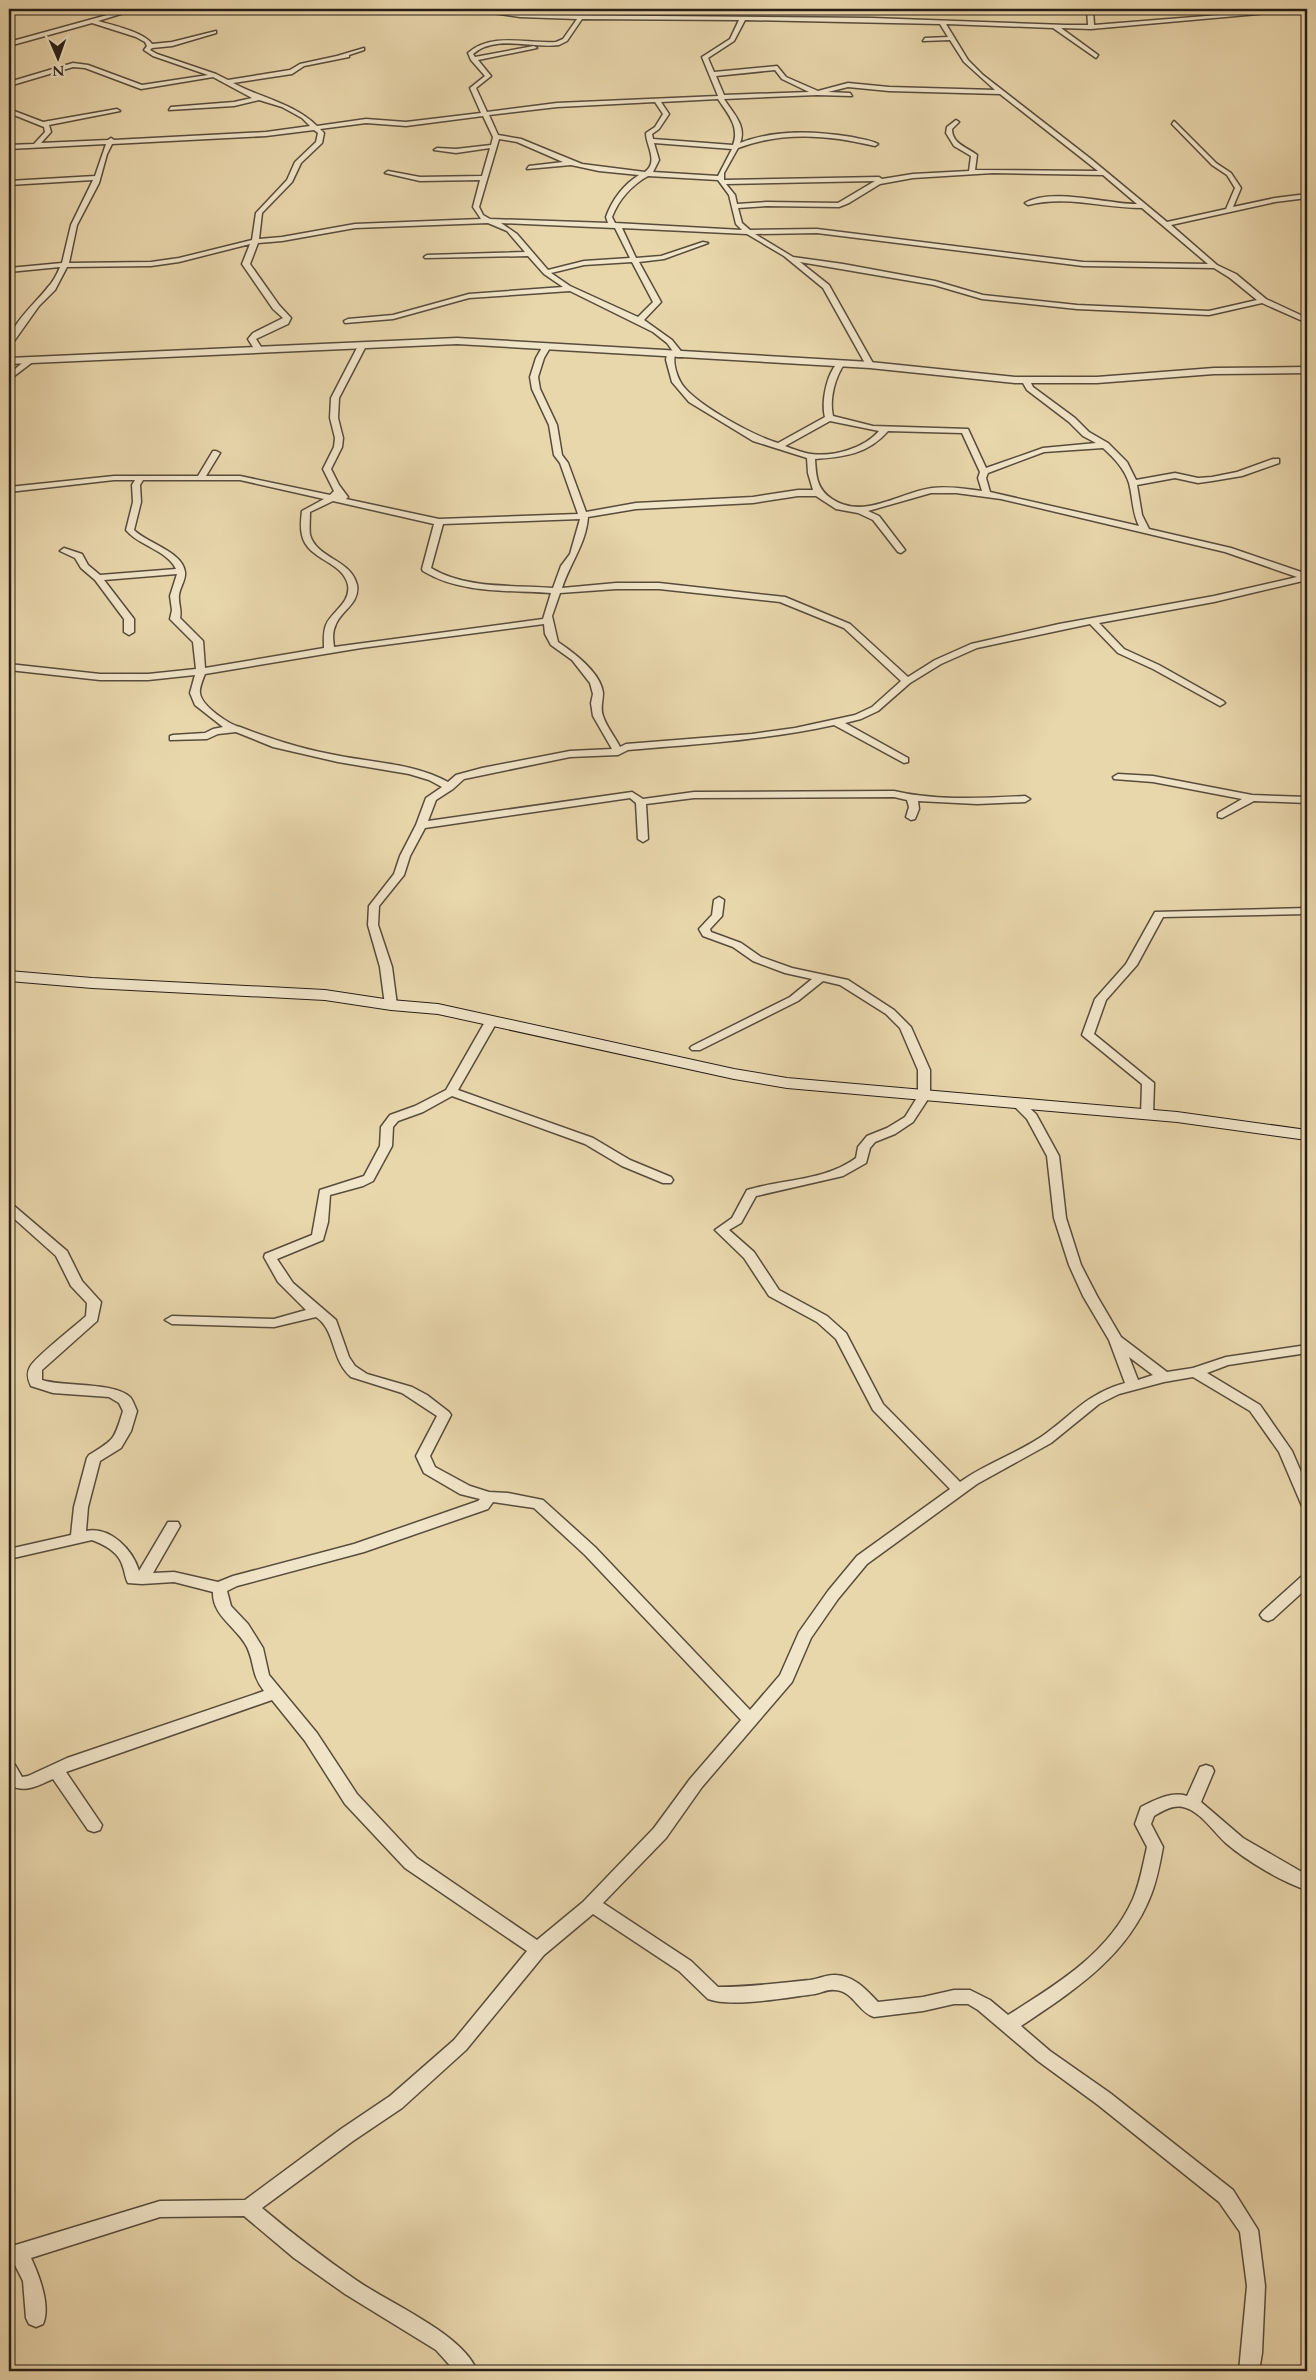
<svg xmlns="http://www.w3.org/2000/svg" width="1316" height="2380" viewBox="0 0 1316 2380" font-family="Cardo,serif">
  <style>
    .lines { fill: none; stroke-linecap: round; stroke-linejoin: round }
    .minor-casing { stroke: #584c3c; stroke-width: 3 }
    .tertiary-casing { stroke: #584c3c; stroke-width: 3 }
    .secondary-casing { stroke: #271d17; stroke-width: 2 }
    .minor { fill: #f1e5c9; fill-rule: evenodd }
    .tertiary { fill: #f1e5c9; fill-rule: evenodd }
    .secondary { fill: #f1e5c9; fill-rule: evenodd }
  </style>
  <rect width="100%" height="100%" fill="#e9d7ac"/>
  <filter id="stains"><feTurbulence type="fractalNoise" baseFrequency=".004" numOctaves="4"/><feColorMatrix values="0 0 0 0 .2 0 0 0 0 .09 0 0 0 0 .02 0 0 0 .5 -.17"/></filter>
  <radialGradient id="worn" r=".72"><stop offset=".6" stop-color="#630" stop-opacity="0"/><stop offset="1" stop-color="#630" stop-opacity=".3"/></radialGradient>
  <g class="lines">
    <g class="minor-casing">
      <g id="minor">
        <path d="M129,9H137L98,21C112,25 144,32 152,44L172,42L216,31V33L172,46L152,48L150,50L157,54L216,74L228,80L290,70L300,64L337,56L364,48V50L349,55V57L304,66L292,74L233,83C261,98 293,103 317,126L366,119L406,122L481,113L470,88L485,76L471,60L468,53C492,32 527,44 556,42L563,39L577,19L520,17L464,9L546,15L872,18L1066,25H1088L1087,9H1093L1094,25L1295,9L1292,11L1091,29L1061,28L1098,55L1096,58L1053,28L946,24L968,60L983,75L1091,159L1167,222L1226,209L1235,188L1227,175L1212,165L1172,124L1174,121L1216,163L1231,173L1241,188L1233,207L1275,198L1307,194V198L1275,202L1171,225L1217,265L1236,274L1266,299L1307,318V323L1262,303L1209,315L1077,309L982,299L934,285L800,262L829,285L874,365L870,367L866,365L823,288L784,256L747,234L622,228L636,258L661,256L703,242L708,243L664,259L639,262L661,302L644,320L672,340L684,355L683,357H677L667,343L653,332L570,291L469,298L393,319L345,323L344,321L348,319L393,315L469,294L563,287L544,274L528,256L425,258L424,257L427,255L525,252L507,231L488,223L355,228L282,241L258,243L250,264L279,305L291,318L288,324L256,339L263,350L262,352H256L248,339L253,333L283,318L273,309L242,264L250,244L179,262L151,266L67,267L55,290L39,306L12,344H9C9,325 37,302 48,287C53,282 57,274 60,267L9,272V268L62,263L71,225L93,180L9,185V181L95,176L106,144L9,149V145L34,144L45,132L44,127L9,113V109L43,122L117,109L120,111L49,125L51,132L41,143L108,140L111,138L114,140L266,132L310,126L302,118L282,107L259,100L234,106L169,110L171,107L234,102L252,98L213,77L141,89L85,68L73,67L9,86V82L73,63L88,65L142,85L208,75L153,56L144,50L147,46L145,42L136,37L92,23L9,46V42ZM582,19L739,20L730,39L702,57L718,96L557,103L487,112L476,88L491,76L478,60L537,48L534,46L475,57L473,54C496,34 532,49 559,45L567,41ZM745,20L940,24L948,37L925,38L923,41L950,40L964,62L995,90L889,87L848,83L818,91L786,77L777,66L714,72L708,58L734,41ZM775,70L782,79L809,92L724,95L716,76ZM848,87L889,91L1000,94L1098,171L975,170L977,155C967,147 952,144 952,129L959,122L956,120L947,127L946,133L954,146L971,156L969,171L913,174L882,179L879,177L724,180V173L738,148C783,131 829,135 875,146L878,144C871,140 860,139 852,137C815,131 776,129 740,143C747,126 733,113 724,99L817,95L852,96L850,93L828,92ZM718,99C728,114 740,127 733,145L653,139L652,134L659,129L669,114L661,102ZM655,102L663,114L655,127L646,133C646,146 659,161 645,172L582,164L521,139L498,135L489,115L557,107ZM483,116L493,137L491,145L456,149L437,148L434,150L456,153L490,148L482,176L420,177L388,171L385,173L420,181L480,180L473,207L481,219L355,224L282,237L259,239L262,213L292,182L301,163L322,143L324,133L320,129L366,123L406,126ZM314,130L318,133L316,142L295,162L287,180L256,213L252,240L179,258L151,262L69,263L77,225L99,183L107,154L112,144L266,136ZM499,139L517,142L563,162L529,166L527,169L571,165L599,171L639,175C624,184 612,200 606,217L608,223L490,219L483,215L479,207ZM654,143L732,149L718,176L653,172L659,160ZM993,173L1103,175L1137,204C1107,204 1051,187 1025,203L1028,205C1067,195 1103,208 1142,208L1208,264L1083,262L817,229L750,230L742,223L738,208L767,206L839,207L849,203L880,184L913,178ZM648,176L718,180L729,195L736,224L742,230L615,223L612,217C619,199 632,185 648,176ZM875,181L838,203L767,202L737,204L735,195L726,184ZM501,223L615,228L630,258L584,261L548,270L517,234ZM817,233L1083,266L1214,268L1230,278L1257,300L1209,311L1077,305L983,295L935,281L843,264L793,257L755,234ZM632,262L653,302L638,317L570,286L551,273L584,265Z"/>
        <path d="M359,344L366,346L339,398L338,418L343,438L342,447L331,469L339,485L348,497L346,499L439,519L578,514L560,463L554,455L549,425L532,389L530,377L536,358L544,344H547L551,346L544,358L538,377L540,389L557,425L562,455L568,463L586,512L636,503L753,497L798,490H813L808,473L807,458L753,441L689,402L672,382L666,360L667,354L671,352L675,354C673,362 676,373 680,381C690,402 754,436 778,443L825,417C821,403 827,368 841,361L845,363C835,377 829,399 833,416L873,426L968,429L986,468L1043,448L1096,443L1083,436L1069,422L1027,390L1023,383L1029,378L1033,380L1031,383L1033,387L1075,418L1089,432L1108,443L1127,462L1136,480L1175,473L1198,478L1212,477L1237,472L1273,459H1279V463L1242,476L1212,481L1198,483L1175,478L1137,485L1142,515L1149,529L1231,548L1307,574V580L1214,602L1099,623L1124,649L1159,665L1223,701L1225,703L1220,706L1153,669L1118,653L1090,624L977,648L941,664L910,683L878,711L861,719L845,723L908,758V762L904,763L834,725C766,740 698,744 628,750L618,755L570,757L464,779L453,789L436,800L428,821L632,792L643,799L694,792L894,791C936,801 982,798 1025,796L1030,799L1025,802L977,804L918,801L919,809L915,819L911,820L906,817L909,807L907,800L894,797L694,798L646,804L648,839L643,842L638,839L636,803L630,798L425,828L410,856L404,875L379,906L378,925L392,967L397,1005L391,1008L385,1005L380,967L368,925L369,906L394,874L400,856L416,825L426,798L442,787L429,780L409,774L338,762L273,747L236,732L218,734L207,739L170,740V736L173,735L205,733L213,729L223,727L195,705L190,693L195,675L148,680H100L9,670V664L100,674H148L196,669L193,642L170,619L172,610L170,596L177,574L104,580L134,619V632L129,635L124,632V619L95,580L81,568L75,558L60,551L64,548L82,554L88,565L100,575L176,569C167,550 139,546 126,530L133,502L132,485L135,480H114L9,492V487L114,476H198L213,451H216L220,453L206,476H240L330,495L334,491L323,469L334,447L335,438L330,418L331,398ZM830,421L879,431C864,448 835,457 811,454C803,453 793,449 785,446ZM888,431L962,433L980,472L978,478L982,491C965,489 949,486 932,488C898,493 864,520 832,499C817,489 816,477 815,459C844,457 868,454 888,431ZM1103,448C1114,458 1124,468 1129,483C1133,498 1132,512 1139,526L990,492L986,478L988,473L1044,452ZM143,480H240L324,499L302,511C301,519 300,527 302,535C307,560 343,561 348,585C351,603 332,611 326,625C323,633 324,640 324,648L205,668L203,641L180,618C182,610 178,603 179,595C180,587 186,580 185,572C183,552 147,543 134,530L141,502L140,485ZM931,493H956L1001,499L1225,552L1297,577L1214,596L1059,624L971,644L935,660L908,677L850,624L785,597L659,583H616L562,588C570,563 586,544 588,517L636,509L753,503L798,496H816L836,509L858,513L873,520L898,552L901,553L905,550L879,516L868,511ZM333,501L434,524L422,569L423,571C461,594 508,590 551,593L543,619L334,647C333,639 332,632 336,624C342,610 360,603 357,585C351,559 317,559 310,535C309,528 310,520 310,512ZM580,519L570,554L561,566L553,588C512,585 466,589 431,568L443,524ZM616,589H659L780,602L844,628L901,681L872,707L855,715L795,728L752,734L626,744L620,747C615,737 606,726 603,716C600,708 603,701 603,693C601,673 573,652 558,642L552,616L560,593ZM544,624L545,634L551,645L572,660L590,683L593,694L591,703L593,716L612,749L570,751L482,768L456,775L448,782C416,764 376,763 340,756C305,750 273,740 240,727C230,725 201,706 200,693C199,688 203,679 205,674L361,648Z"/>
        <polygon points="27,359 34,361 9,380 9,374"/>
        <polygon points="1118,774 1153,776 1252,795 1307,797 1307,803 1254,801 1222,818 1218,817 1218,813 1242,799 1153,782 1114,779 1113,777"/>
        <path d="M719,897L724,900L722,916L710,929L711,932L741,943L761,957L792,968L848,980L894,1010L911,1027L930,1070V1096L913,1122L895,1134L875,1142L870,1148L866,1163L843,1176L756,1196L741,1223L729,1230L754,1252L779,1290L827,1316L846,1333L883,1404L960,1482C985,1464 1015,1454 1041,1437C1073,1415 1084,1395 1125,1383L1109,1340L1083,1296L1069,1265L1054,1218L1047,1156L1027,1119L1012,1104L1018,1100L1022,1101L1036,1114L1059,1156L1066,1218L1081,1265L1097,1296L1121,1337L1167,1372L1193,1368L1226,1357L1307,1345V1353L1228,1365L1207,1373L1260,1405L1292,1451L1307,1486V1507L1302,1506L1279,1452L1250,1411L1193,1377L1164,1382L1119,1394L1099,1404L1051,1443L977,1484L867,1564L838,1599L811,1638L792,1682L702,1787L666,1838L603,1903L691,1961L718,1987C749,1987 779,1983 810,1980C818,1979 826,1975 833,1975C852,1974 866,1989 878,2002L923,1997L954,1990H970L990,2000L1008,2015C1056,1985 1109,1953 1133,1899C1140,1883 1143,1864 1147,1847L1135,1824L1141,1807C1155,1800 1171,1791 1187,1796L1200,1767L1206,1765L1212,1767L1214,1771L1201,1802L1243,1838L1307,1875V1890C1282,1882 1247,1861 1227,1844C1214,1833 1201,1811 1183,1807C1172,1805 1163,1811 1154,1816L1151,1824L1163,1847C1160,1863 1157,1880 1151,1895C1127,1957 1073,1991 1021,2026L1050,2051L1110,2093L1233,2190L1258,2230L1265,2286L1262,2353L1259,2371H1239L1247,2286L1240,2232L1219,2202L1098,2105L1038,2061L978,2010L968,2004H954L923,2011L874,2017C858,2012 853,1990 834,1990C828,1989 821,1993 815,1994C789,1997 732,2008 708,1999L679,1971L593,1914L544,1955L466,2050L402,2108L353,2141L262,2208C293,2234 324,2258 356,2280C389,2303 463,2334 477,2371H455L436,2350L345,2294L294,2258L244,2216L160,2217L31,2258C39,2275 51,2306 43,2324L36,2327L29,2324L26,2318L23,2281L14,2263L9,2265V2247L160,2201L245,2200L341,2129L390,2096L454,2040L527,1951L405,1868L345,1804L305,1741L272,1700L66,1772L102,1825L100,1830L94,1832L88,1830L53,1779C39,1785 25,1794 10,1785L9,1763L15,1765L22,1777L28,1776L67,1758L264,1691C251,1674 255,1664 247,1647C237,1627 212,1616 213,1592L174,1582L142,1584L128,1583C125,1578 125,1572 123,1567C119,1552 105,1545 92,1540L9,1559V1549L71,1535L74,1507L87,1458L89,1455C115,1439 114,1440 123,1411L119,1403L109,1397L53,1393L31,1386C28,1380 26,1374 30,1367C34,1358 75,1326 86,1316L87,1303L71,1286L56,1256L9,1214V1204L13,1205L67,1251L82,1281L101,1302L97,1321L42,1370V1380C64,1387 115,1382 130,1397C133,1400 135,1407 137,1411L131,1431L121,1448L100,1461L88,1507L86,1531C110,1526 133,1550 139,1571L168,1522H178L180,1526L153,1573L174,1572L218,1582L233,1576L354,1544L478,1501L480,1499L460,1494L424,1473L416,1456L437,1416L402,1393L351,1377C331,1360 336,1330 316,1317L274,1327L172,1324L165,1320L172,1316L274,1319L306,1310L278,1282L264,1257L265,1254L312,1235L320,1190L364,1176L380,1146L381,1127L390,1115L415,1106L446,1090L486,1020L488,1018H496L498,1020L458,1090L593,1138L630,1160L671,1177L673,1180L671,1183H663L622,1166L585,1144L452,1096L423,1112L398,1121L393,1127L392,1146L373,1181L363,1186L330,1195L328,1222L323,1240L277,1259L293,1283L336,1320L349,1357L355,1366L367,1374L412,1387L427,1395L449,1412L451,1415L430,1456L435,1467L470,1486L489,1492L508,1493L543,1500L595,1547L750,1710L780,1675L799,1632L828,1591L857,1556L950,1489L873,1410L836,1339L817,1322L769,1296L744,1258L715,1230L732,1218L747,1190C783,1179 825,1181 856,1158L858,1147L867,1136L887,1128L905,1117L918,1096V1070L900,1028L886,1014L840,985L823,981L798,1001L700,1050H692L690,1048L692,1046L790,997L812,979L785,973L753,961L733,947L703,936L699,929L712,915L714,900ZM1129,1357L1153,1375L1138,1380ZM493,1502L534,1508L585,1555L741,1720L690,1779L654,1828L583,1902L537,1940L417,1858L357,1794L317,1733L269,1675L263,1648L248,1624L231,1606L227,1591L237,1586L364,1552L488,1509Z"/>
        <polygon points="1307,908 1307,914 1163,917 1137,965 1106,1000 1094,1034 1154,1083 1153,1115 1151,1118 1143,1118 1141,1115 1142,1084 1082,1035 1095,999 1126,964 1155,912"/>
        <polygon points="1307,1575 1307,1588 1273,1619 1268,1621 1263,1619 1260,1615 1263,1611 1302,1576"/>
      </g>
    </g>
    <g class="tertiary-casing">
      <polygon id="tertiary" points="457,338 870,362 1015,377 1097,377 1214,368 1307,367 1307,373 1214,374 1097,383 1015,383 870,368 457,344 9,364 9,358"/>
    </g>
    <g class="secondary-casing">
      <polygon id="secondary" points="9,971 92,978 325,990 391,1000 438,1004 734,1069 787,1078 1177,1112 1307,1130 1307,1140 1177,1122 787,1088 734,1079 438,1014 391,1010 325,1000 92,988 9,981"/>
    </g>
    <use href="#minor" class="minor"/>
    <use href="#tertiary" class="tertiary"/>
    <use href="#secondary" class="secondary"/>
  </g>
  <rect width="1316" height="2380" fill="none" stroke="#e9d7ac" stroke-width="30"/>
  <rect x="10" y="10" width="1296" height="2360" fill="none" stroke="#271d17" stroke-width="2.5"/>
  <rect x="15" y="15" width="1286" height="2350" fill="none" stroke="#271d17"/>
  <g transform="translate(58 58) rotate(178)" stroke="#f1e5c9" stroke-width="4" paint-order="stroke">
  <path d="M0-4L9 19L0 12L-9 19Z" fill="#271d17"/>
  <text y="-8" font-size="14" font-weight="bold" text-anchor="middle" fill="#271d17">N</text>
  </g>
  <rect width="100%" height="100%" filter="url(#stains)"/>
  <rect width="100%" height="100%" fill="url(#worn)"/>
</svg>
